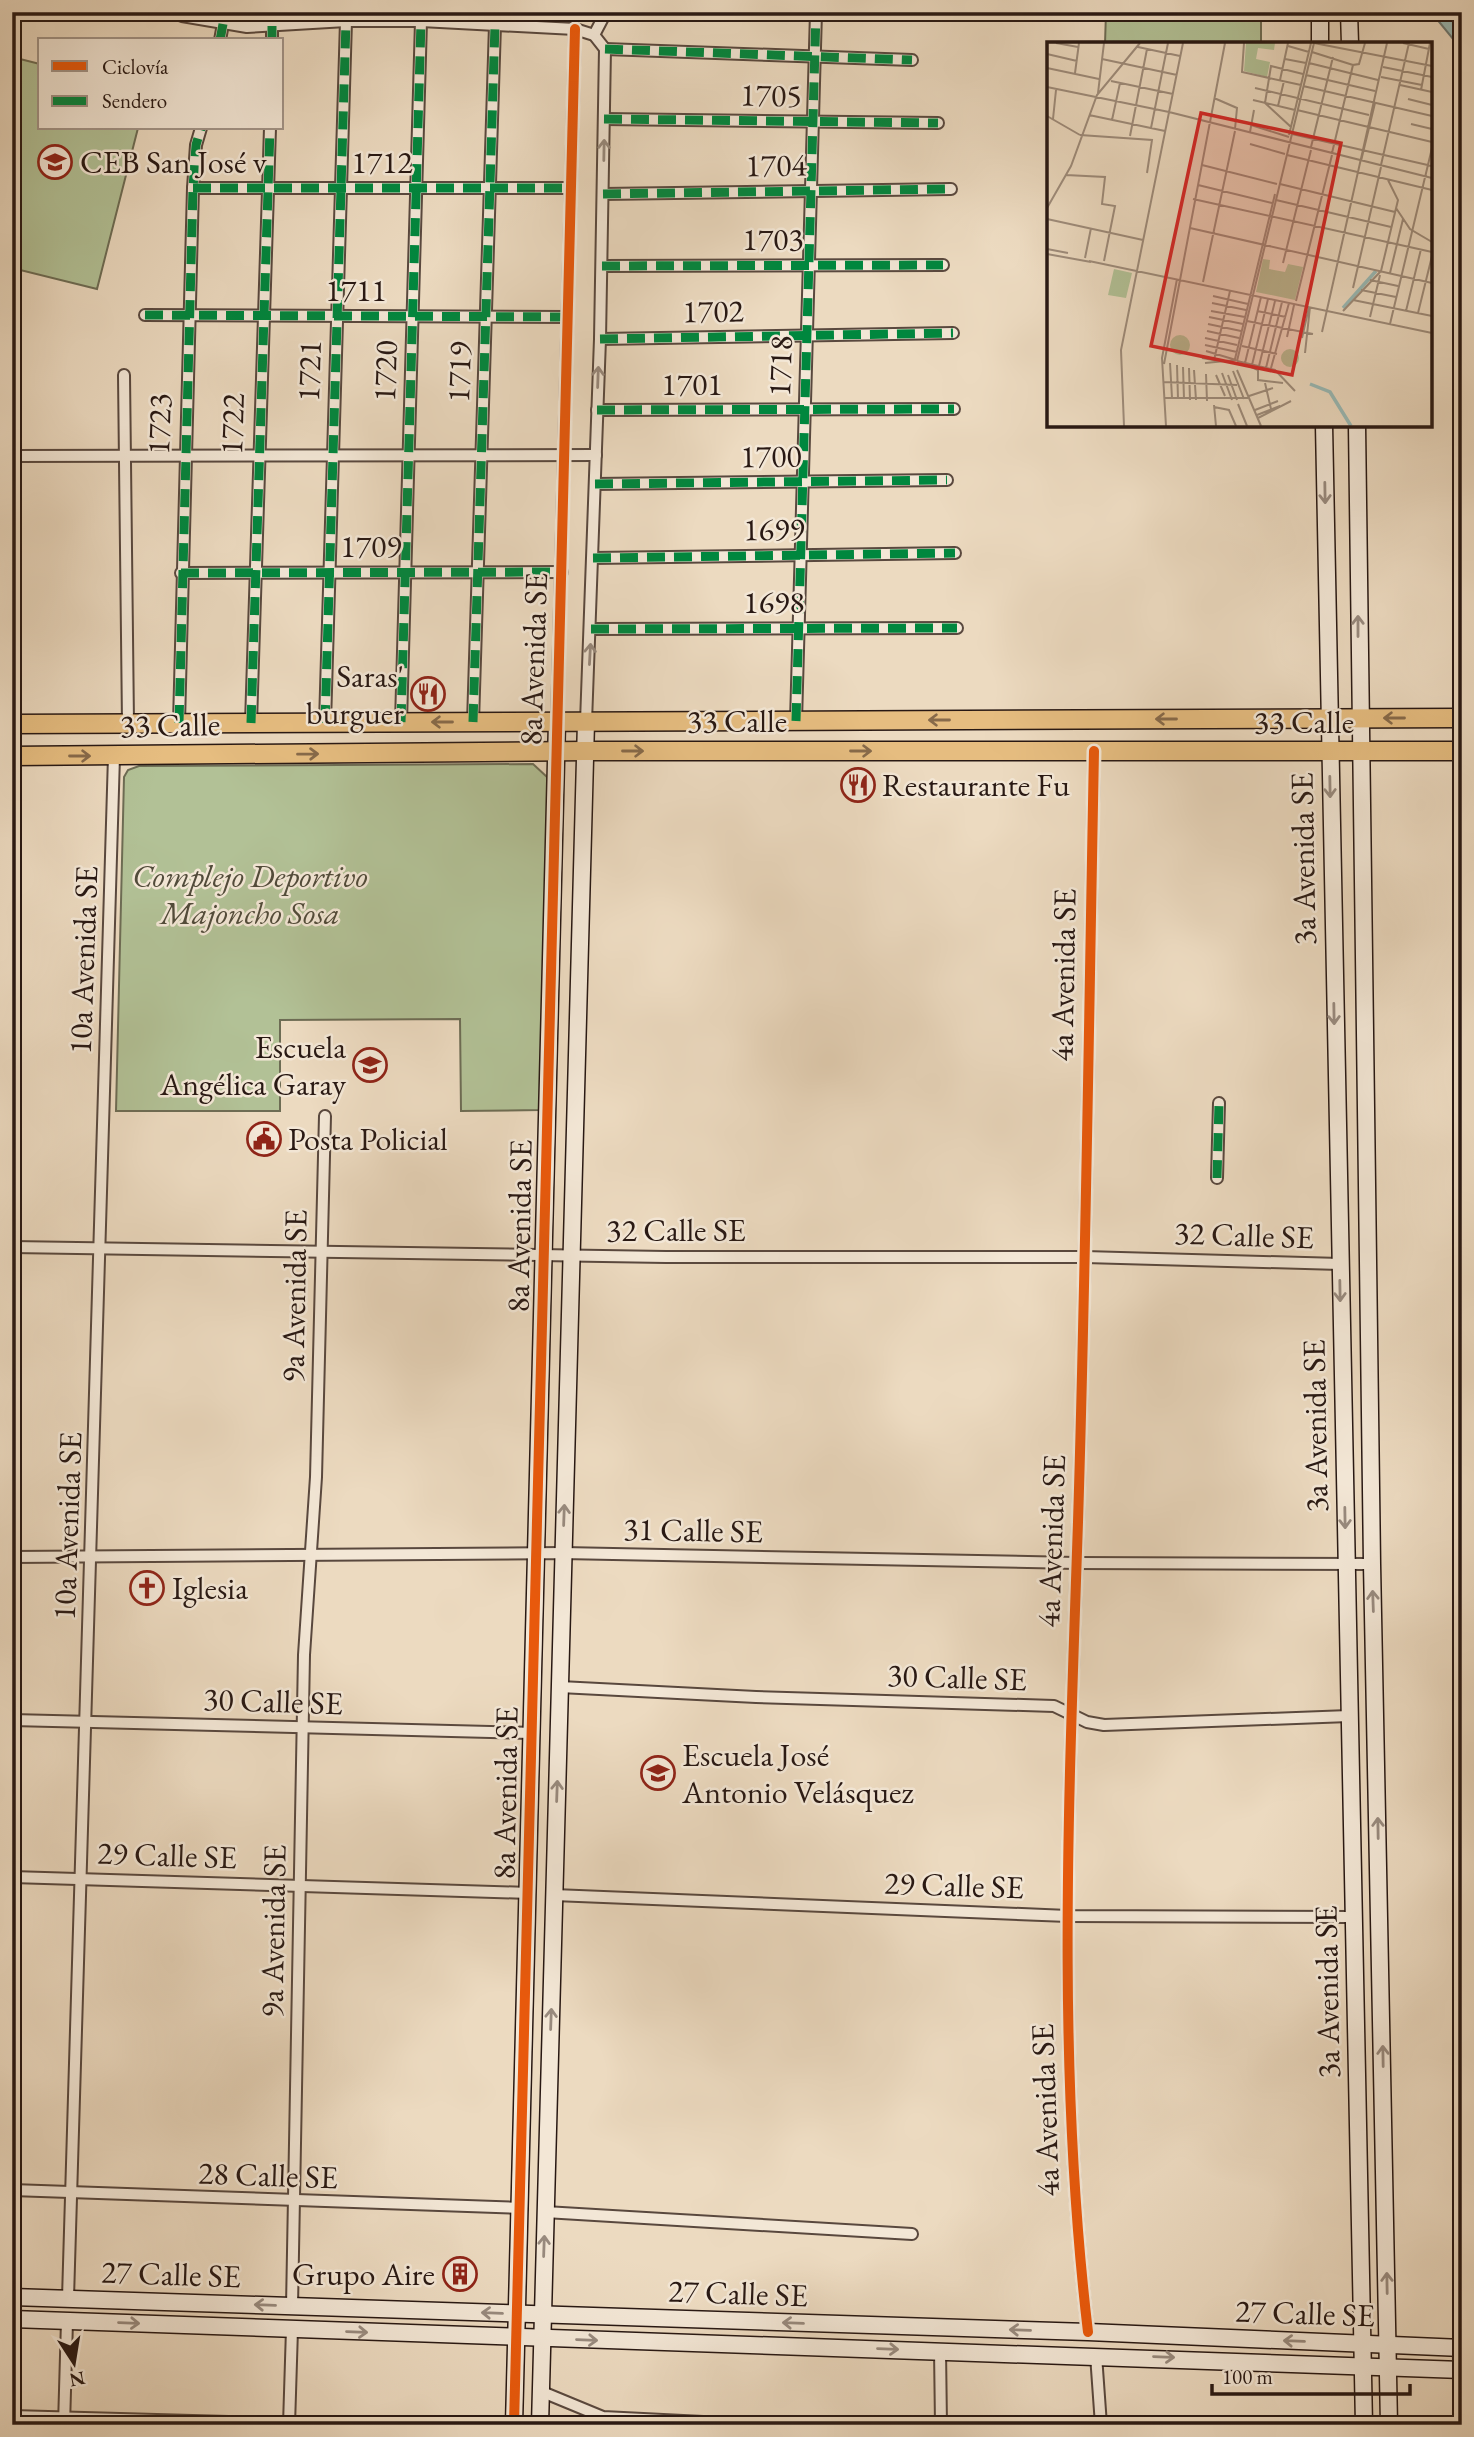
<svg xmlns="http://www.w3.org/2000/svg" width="1474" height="2437" viewBox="0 0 1474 2437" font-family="'EB Garamond',serif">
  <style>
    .green { fill: #b2c196; stroke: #6d6c54; stroke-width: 2 }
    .water { fill: #99bab6; stroke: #6c7975; stroke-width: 2 }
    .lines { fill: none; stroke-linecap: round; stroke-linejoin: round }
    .street-casing { stroke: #59483e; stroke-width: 14 }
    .secondary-casing { stroke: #281813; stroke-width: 19 }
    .primary-casing { stroke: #281813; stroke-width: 21 }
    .street { stroke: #f3e7d6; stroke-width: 10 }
    .secondary { stroke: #f3e7d6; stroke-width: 16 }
    .primary { stroke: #e6bd80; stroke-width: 18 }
    .quiet { stroke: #00873e; stroke-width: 9; stroke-dasharray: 18 9; stroke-linecap: butt }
    .cycleway-casing { stroke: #f3e7d6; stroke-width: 15 }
    .cycleway { stroke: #e8590c; stroke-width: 10 }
    .oneway { stroke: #988a7e }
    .oneway2 { stroke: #876a4a }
    .labels { text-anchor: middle; stroke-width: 5; stroke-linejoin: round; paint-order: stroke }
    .street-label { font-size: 32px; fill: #281813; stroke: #f3e7d6 }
    .poi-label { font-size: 32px; fill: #281813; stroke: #f3e7d6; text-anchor: start }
    .park-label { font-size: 32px; font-style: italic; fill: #514b3a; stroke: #f3e7d6 }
    .inset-river { fill: none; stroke: #99bab6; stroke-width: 3.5 }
    .inset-road { fill: none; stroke: #9e8c7b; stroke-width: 2 }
    .view { fill: #d62828; fill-opacity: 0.15; stroke: #d62828; stroke-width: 3.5 }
    .inset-edge { fill: none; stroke: #281813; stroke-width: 3.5 }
  </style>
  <rect width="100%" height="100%" fill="#ecdac0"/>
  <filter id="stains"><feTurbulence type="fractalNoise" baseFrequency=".00286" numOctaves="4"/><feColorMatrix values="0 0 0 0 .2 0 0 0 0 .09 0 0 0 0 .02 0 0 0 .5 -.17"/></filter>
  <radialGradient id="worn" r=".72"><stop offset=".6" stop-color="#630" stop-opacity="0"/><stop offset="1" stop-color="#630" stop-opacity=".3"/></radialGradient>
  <g class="green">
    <polygon points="1106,12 1261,12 1261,44 1105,44"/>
    <polygon points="12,57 40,64 40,128 138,128 97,289 12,268"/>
    <polygon points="533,764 547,777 548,786 540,1110 461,1111 460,1019 280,1020 280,1111 116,1111 124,777 128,770 139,766"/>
  </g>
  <polygon class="water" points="1431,12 1449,12 1462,32 1462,50"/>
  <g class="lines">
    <g class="street-casing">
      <g id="street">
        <polyline points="183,12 182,16 247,27 346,21 421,21 575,29 594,35 605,49"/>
        <polyline points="594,35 605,14 609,12"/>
        <polyline points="220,40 223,24"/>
        <polyline points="272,40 272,26"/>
        <polyline points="605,49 912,60"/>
        <polyline points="604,119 938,123"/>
        <polyline points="193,188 571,188"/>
        <polyline points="603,194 951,189"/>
        <polyline points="602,266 943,265"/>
        <polyline points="145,315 568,317"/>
        <polyline points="600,339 953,333"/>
        <polyline points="124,375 128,723"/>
        <polyline points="597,410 954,409"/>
        <polyline points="12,456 596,455"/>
        <polyline points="595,484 947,480"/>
        <polyline points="593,558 955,553"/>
        <polyline points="181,573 562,572"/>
        <polyline points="591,629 957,628"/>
        <polyline points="796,721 816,12"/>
        <polyline points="401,722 421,21"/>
        <polyline points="473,722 495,25"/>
        <polyline points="557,722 575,29"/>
        <polyline points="586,722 600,339 605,49"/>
        <polyline points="179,723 193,188 196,145 201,128"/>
        <polyline points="251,723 270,128"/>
        <polyline points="325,723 346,21"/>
        <polyline points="1217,1178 1219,1103"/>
        <polyline points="12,1247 666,1257 1085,1257 1340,1264"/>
        <polyline points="12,1557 563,1553 1076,1563 1372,1564"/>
        <polyline points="560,1687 756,1697 1054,1706 1087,1722 1104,1725 1349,1716"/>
        <polyline points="12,1720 533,1733"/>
        <polyline points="12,1877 529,1893"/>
        <polyline points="554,1895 1068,1916 1353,1917"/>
        <polyline points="12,2190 522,2208"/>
        <polyline points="545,2212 912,2234"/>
        <polyline points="68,2298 114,756"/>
        <polyline points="292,2306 304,1655 316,1477 325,1116"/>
        <path d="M1088,2332C1056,2063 1069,1793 1078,1522C1086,1265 1089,1008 1094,751"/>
        <polyline points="940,2350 941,2425"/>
        <polyline points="1096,2355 1101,2425"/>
        <polyline points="540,2391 603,2417 766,2425"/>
        <polyline points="12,2416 337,2425"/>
        <polyline points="941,2423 1101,2424"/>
        <polyline points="64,2425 67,2321"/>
        <polyline points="289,2425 292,2329"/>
      </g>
    </g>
    <g class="secondary-casing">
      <g id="secondary">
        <polyline points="1320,12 1320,44"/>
        <polyline points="1349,12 1350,44"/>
        <polyline points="1324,425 1364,2425"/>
        <polyline points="1357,425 1372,1564 1389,2425"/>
        <polyline points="12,2297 1088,2332 1462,2348"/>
        <polyline points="12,2319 1462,2370"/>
        <polyline points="514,2425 557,722"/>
        <polyline points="540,2425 586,722"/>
      </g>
    </g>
    <g class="primary-casing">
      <g id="primary">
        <polyline points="12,724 1462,718"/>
        <polyline points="12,756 585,751 1462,751"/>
      </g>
    </g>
    <use href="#street" class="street"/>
    <use href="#secondary" class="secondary"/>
    <use href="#primary" class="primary"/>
    <g class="quiet">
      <polyline points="220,40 223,24"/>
      <polyline points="272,40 272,26"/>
      <polyline points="605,49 912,60"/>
      <polyline points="604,119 938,123"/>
      <polyline points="193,188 571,188"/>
      <polyline points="603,194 951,189"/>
      <polyline points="602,266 943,265"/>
      <polyline points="145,315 568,317"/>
      <polyline points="600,339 953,333"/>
      <polyline points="597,410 954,409"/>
      <polyline points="595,484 947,480"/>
      <polyline points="593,558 955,553"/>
      <polyline points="181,573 562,572"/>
      <polyline points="591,629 957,628"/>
      <polyline points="796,721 816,12"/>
      <polyline points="401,722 421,21"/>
      <polyline points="473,722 495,25"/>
      <polyline points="179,723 193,188 196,145 201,128"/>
      <polyline points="251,723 270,128"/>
      <polyline points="325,723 346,21"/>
      <polyline points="1217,1178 1219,1103"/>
    </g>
    <g class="cycleway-casing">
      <g id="cycleway">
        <path d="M1088,2332C1056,2063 1069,1793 1078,1522C1086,1265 1089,1008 1094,751"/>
        <polyline points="514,2425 575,29"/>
      </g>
    </g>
    <use href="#cycleway" class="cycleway"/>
  </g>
  <defs><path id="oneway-shaft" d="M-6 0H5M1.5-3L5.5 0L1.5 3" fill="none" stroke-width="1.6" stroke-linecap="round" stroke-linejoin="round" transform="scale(1.75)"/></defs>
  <g class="oneway">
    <use href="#oneway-shaft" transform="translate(604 150) rotate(-89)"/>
    <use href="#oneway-shaft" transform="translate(598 377) rotate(-88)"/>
    <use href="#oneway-shaft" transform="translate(1325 493) rotate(89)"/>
    <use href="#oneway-shaft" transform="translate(1358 626) rotate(-90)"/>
    <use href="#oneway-shaft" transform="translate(590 654) rotate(-87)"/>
    <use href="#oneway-shaft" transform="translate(1330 787) rotate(89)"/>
    <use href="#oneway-shaft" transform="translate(1334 1014) rotate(89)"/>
    <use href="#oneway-shaft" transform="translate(1340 1291) rotate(89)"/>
    <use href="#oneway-shaft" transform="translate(564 1515) rotate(-88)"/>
    <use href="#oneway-shaft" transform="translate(1345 1518) rotate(89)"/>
    <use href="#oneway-shaft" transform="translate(1373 1601) rotate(-92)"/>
    <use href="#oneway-shaft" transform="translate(557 1791) rotate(-88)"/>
    <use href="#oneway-shaft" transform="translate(1378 1828) rotate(-91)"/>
    <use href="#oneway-shaft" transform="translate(551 2019) rotate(-88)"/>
    <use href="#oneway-shaft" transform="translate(1383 2056) rotate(-91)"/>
    <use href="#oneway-shaft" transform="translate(544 2246) rotate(-88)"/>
    <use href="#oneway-shaft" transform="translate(1387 2283) rotate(-91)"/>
    <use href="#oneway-shaft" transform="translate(265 2305) rotate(-178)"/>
    <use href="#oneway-shaft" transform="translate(492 2313) rotate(-178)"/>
    <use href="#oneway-shaft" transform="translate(129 2323) rotate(2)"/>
    <use href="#oneway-shaft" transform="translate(793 2323) rotate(-178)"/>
    <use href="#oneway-shaft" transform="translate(1020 2330) rotate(-178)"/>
    <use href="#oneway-shaft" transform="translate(357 2332) rotate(2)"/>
    <use href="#oneway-shaft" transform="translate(587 2340) rotate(2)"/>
    <use href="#oneway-shaft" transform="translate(1294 2341) rotate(-178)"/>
    <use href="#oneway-shaft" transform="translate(888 2349) rotate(2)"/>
    <use href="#oneway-shaft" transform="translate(1164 2357) rotate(2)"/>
  </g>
  <g class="oneway2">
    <use href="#oneway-shaft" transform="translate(1394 718) rotate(180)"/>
    <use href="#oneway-shaft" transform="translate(1166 719) rotate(180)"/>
    <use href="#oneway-shaft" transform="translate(939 720) rotate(180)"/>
    <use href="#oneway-shaft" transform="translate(442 722) rotate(180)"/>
    <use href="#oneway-shaft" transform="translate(633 751)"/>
    <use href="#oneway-shaft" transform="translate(861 751)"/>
    <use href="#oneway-shaft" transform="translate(308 754) rotate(-1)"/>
    <use href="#oneway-shaft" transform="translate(80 756)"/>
  </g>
  <defs>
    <g id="school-ring" transform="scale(1.75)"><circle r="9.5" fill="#f3e7d6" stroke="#8f2418" stroke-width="1.5"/><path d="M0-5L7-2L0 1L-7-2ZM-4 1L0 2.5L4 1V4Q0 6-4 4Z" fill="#8f2418"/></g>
    <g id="restaurant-ring" transform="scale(1.75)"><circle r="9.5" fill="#f3e7d6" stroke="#8f2418" stroke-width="1.5"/><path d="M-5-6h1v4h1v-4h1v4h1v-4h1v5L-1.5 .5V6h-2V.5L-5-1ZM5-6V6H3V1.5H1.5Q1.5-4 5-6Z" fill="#8f2418"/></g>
    <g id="civic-ring" transform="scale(1.75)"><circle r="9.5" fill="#f3e7d6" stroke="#8f2418" stroke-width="1.5"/><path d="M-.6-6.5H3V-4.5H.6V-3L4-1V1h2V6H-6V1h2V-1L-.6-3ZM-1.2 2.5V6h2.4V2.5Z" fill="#8f2418"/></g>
    <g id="church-ring" transform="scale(1.75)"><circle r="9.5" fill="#f3e7d6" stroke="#8f2418" stroke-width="1.5"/><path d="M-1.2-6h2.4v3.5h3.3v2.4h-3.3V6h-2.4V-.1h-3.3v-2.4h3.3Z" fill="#8f2418"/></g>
    <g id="building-ring" transform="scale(1.75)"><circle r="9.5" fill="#f3e7d6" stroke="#8f2418" stroke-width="1.5"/><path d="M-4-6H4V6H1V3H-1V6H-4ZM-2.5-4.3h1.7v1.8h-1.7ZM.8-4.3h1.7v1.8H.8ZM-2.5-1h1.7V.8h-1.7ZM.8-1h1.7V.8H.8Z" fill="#8f2418"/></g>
  </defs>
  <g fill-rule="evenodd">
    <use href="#school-ring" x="55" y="162"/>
    <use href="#restaurant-ring" x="428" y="694"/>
    <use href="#restaurant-ring" x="858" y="785"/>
    <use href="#school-ring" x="370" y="1065"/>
    <use href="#civic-ring" x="264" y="1139"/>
    <use href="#church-ring" x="147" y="1588"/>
    <use href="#school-ring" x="658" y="1773"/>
    <use href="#building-ring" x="460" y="2274"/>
  </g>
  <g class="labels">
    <g class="street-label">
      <text transform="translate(771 95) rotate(1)" y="11">1705</text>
      <text x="382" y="173">1712</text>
      <text transform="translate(776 165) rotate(-1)" y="11">1704</text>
      <text x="773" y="250">1703</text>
      <text x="356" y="301">1711</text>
      <text transform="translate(713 311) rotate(-1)" y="11">1702</text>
      <text transform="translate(780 366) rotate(-88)" y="11">1718</text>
      <text transform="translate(309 371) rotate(-88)" y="11">1721</text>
      <text transform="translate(385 371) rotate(-88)" y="11">1720</text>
      <text transform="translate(459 372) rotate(-88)" y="11">1719</text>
      <text x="692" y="395">1701</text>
      <text transform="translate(159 424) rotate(-88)" y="11">1723</text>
      <text transform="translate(232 424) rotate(-88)" y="11">1722</text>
      <text transform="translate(771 456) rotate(-1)" y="11">1700</text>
      <text transform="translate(774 529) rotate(-1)" y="11">1699</text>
      <text x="371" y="557">1709</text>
      <text x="774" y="613">1698</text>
      <text transform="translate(533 659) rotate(-88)" y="11">8a Avenida SE</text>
      <text x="737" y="732">33 Calle</text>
      <text x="1304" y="733">33 Calle</text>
      <text transform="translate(170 725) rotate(-1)" y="11">33 Calle</text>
      <text transform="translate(1303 859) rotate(-91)" y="11">3a Avenida SE</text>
      <text transform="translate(83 960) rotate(-88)" y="11">10a Avenida SE</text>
      <text transform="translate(1063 975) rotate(-89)" y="11">4a Avenida SE</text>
      <text transform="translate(519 1226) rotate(-89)" y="11">8a Avenida SE</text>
      <text x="676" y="1241">32 Calle SE</text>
      <text transform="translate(1244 1235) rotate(2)" y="11">32 Calle SE</text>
      <text transform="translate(294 1296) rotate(-89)" y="11">9a Avenida SE</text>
      <text transform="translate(1315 1426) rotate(-91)" y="11">3a Avenida SE</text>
      <text transform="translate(67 1526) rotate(-88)" y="11">10a Avenida SE</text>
      <text transform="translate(693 1530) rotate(1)" y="11">31 Calle SE</text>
      <text transform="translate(1051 1541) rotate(-88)" y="11">4a Avenida SE</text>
      <text transform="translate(957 1677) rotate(2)" y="11">30 Calle SE</text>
      <text transform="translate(273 1701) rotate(2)" y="11">30 Calle SE</text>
      <text transform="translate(505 1793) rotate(-89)" y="11">8a Avenida SE</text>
      <text transform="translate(167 1855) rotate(2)" y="11">29 Calle SE</text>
      <text transform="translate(954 1885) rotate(2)" y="11">29 Calle SE</text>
      <text transform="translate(273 1931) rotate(-89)" y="11">9a Avenida SE</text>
      <text transform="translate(1327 1992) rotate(-91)" y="11">3a Avenida SE</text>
      <text transform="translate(1045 2110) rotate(-92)" y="11">4a Avenida SE</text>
      <text transform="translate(268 2175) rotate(2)" y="11">28 Calle SE</text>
      <text transform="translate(171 2274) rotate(2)" y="11">27 Calle SE</text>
      <text transform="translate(738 2293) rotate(2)" y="11">27 Calle SE</text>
      <text transform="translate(1305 2313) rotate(2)" y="11">27 Calle SE</text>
    </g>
    <g class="poi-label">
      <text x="80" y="173">CEB San José v</text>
      <text x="404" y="687" text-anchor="end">Saras'<tspan x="404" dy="37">burguer</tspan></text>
      <text x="882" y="796">Restaurante Fu</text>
      <text x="346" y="1058" text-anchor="end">Escuela<tspan x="346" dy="37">Angélica Garay</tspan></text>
      <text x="288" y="1150">Posta Policial</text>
      <text x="172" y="1599">Iglesia</text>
      <text x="682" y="1766">Escuela José<tspan x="682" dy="37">Antonio Velásquez</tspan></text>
      <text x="435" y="2285" text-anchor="end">Grupo Aire</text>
    </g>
    <g class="park-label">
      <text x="250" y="887">Complejo Deportivo<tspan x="250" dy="37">Majoncho Sosa</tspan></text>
    </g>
  </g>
  <g transform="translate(1047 42)">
    <rect width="385" height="385" fill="#ecdac0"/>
    <path d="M199,1H228L227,8L211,6L209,17L223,20L220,35L197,29ZM216,217L223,218L222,227L238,230L241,222L256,225L248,258L209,250ZM67,227L85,231L79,256L61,253ZM123 303a10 10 0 1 1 20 0a10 10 0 1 1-20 0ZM234 316a9 9 0 1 1 18 0a9 9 0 1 1-18 0Z" fill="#b2c196"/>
    <path class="inset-river" d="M296,266L329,229M263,342L283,350L304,384"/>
    <path class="inset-road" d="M9,1L31,5M197,1L195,30L254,43M267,1L385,24M356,1L382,7M241,4L262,10M91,5L133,14M265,10L306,23M0,12L30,19M55,17L130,33M238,17L259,21M262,21L331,38M336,25L385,35M0,26L52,37M28,31L32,1M259,33L328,49M334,35L375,43M233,38L241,1M64,39L126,52M353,43L385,50M256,44L385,74M0,45L122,70L385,136M208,46L322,73M374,48L383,1M51,51L57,1M167,56L190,66L188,87M361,57L385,63M206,58L248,68M218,61L224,24L256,32M218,61L244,85M231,64L237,39M250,68L385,100M42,73L118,89M0,74L33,93M6,77L9,48M65,78L73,41M364,82L385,87M204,83L242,95M104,86L121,1M203,90L207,68M245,92L385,124M33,93L105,98L100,131M242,93L264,1M83,94L100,7M203,102L238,112M264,105L286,15M285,111L306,23L312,22L318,1M240,113L385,148M314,119L328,61M155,123L230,142M334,123L362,1M19,133L58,135L55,162L68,164L57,219M233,142L348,170M151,143L225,161M146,157L385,210M229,158L344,185M0,166L24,124L50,53L93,1M349,166L363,187L385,200M0,177L96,198M143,186L385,241M0,207L21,211M0,212L44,220M38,216L44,186M42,219L385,291M236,221L264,108M343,231L356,177M133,238L178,1M323,238L351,244M156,240L188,89M306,246L334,125M314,248L349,255M166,254L201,262M306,258L385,274M249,259L285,113M165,261L199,268M164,269L198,275M210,269L239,275M296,269L334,229L351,158L341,138M359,269L374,207M371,271L385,214M162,275L196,282M323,275L333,233M200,279L266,292M161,282L194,289M343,282L385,106M160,289L192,296M275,290L340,1M240,295L247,263M158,296L190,303M255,296L262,265M158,303L190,310M195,304L230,312M159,309L189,318M258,311L263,265M155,316L167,318L183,249M188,317L228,152M190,319L267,1M190,319L228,328L248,349M123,321L125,356M158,321L189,318M198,321L214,255M117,322L133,238M130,323L131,357M205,323L221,257M202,324L211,328V338L236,341M212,324L228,259M136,325L137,357M142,326L143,358M219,326L235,260M224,326L242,261M147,328L149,358M190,328L214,384M186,329L197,357M175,331L185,358M159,332L160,359M169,333L178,354M181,333L190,358M116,340L190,343M218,341L224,367M202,354L226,346M117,356H201M191,362L200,384M167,363L169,384M167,365L182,368L189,384M208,368L231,359M210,373L233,364M211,376L244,359M77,384L74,308L136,1M119,384L115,316L130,237"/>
    <path class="view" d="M154,71L294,101L245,333L104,304Z"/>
    <rect width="385" height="385" class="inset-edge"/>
  </g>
  <rect width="1474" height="2437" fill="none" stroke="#ecdac0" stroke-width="42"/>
  <rect x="14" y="14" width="1446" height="2409" fill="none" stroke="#281813" stroke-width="3.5"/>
  <rect x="21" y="21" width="1432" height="2395" fill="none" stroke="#281813" stroke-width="2"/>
  <rect x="38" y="38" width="245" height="91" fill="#f3e7d6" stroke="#a29488" stroke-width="2"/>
  <rect x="52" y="61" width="35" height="10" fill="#e8590c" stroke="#a29488" stroke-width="2"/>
  <text x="102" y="74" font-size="21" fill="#281813">Ciclovía</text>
  <rect x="52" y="96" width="35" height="10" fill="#00873e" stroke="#a29488" stroke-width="2"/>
  <text x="102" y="108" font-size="21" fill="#281813">Sendero</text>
  <g transform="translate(74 2363) rotate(168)" stroke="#f3e7d6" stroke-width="5" paint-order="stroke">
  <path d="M0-5L12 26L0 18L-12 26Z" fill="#281813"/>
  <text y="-10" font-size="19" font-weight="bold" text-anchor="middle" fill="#281813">N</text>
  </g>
  <path d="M1212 2384v10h198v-10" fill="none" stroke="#281813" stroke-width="3.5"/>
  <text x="1222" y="2384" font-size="21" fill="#281813" stroke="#f3e7d6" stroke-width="5" paint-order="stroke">100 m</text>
  <rect width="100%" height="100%" filter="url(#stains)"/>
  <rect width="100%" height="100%" fill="url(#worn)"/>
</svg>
